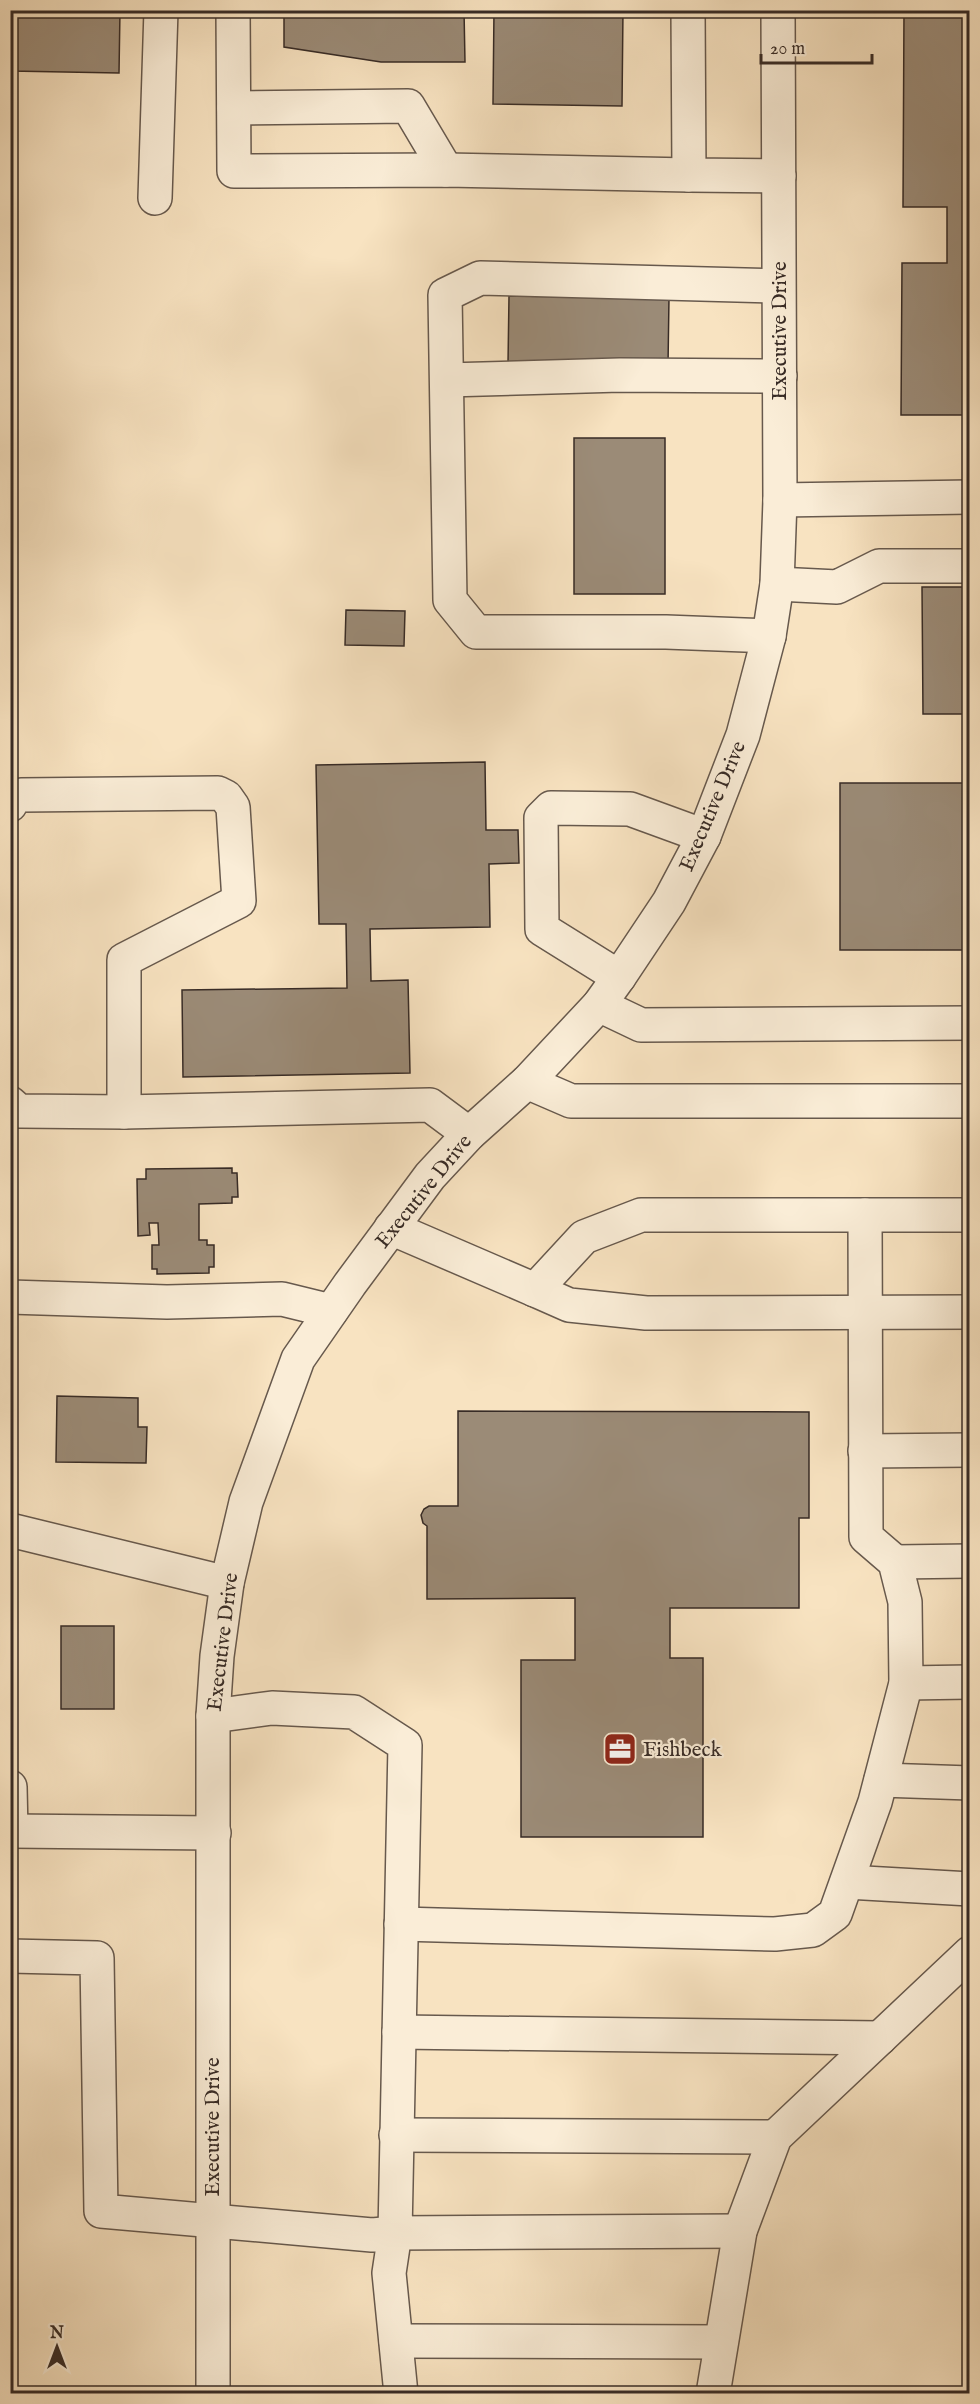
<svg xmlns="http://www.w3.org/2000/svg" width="980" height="2404" viewBox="0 0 980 2404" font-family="'IM FELL English',serif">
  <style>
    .building { fill: #9b8b77; stroke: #372b26; stroke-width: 1.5 }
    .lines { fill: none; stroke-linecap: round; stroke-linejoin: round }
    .minor-casing { stroke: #67594d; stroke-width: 36 }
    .minor { stroke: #faedd7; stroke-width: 33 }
    .labels { text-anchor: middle; stroke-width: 4.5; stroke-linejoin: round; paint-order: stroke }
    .street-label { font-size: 21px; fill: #372b26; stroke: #faedd7 }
    .poi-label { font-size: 21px; fill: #372b26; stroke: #faedd7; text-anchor: start }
  </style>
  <rect width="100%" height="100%" fill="#f8e3c1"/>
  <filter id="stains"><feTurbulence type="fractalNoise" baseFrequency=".00333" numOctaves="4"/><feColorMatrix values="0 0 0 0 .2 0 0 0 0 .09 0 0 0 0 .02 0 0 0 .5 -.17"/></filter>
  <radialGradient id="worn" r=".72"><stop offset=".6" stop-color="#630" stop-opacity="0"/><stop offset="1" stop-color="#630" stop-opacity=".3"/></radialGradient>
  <g class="building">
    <polygon points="10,10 120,10 119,73 10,71"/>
    <polygon points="284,10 464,10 465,62 381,62 284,47"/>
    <polygon points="494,10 623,10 622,106 493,104"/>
    <polygon points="904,10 970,10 970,415 901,415 902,263 947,263 947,207 903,207"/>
    <polygon points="509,296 669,298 668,366 508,364"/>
    <rect x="574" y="438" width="91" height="156"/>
    <polygon points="922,587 970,587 970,714 923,714"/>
    <polygon points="346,610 405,611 404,646 345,645"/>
    <polygon points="485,762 486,830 518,830 519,863 489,864 490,927 370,929 371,981 408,980 410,1073 183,1077 182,990 347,988 346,924 319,924 316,765"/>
    <rect x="840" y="783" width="130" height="167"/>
    <polygon points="232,1168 232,1173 237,1173 238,1197 232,1197 232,1203 199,1204 199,1240 207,1240 207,1245 214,1245 214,1267 209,1267 209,1273 157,1274 157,1269 152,1269 152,1245 159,1245 158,1223 149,1223 150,1235 138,1236 137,1179 146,1179 146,1169"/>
    <polygon points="57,1396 138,1398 138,1427 147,1427 146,1463 56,1462"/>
    <polygon points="458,1411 809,1412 809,1518 799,1518 799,1608 670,1608 670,1658 703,1658 703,1837 521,1837 521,1660 575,1660 575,1598 427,1599 427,1526 423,1523 421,1515 424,1509 429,1506 458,1506"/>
    <rect x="61" y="1626" width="53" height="83"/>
  </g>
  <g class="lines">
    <g class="minor-casing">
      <g id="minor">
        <polyline points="233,10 234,171 446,170 689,175"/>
        <polyline points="688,10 689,175 779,176"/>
        <polyline points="234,108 408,106 446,170"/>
        <polyline points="155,198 161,10"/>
        <polyline points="447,380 620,375 780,376"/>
        <polyline points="780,500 970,497"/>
        <polyline points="777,584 837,587 879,566 970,566"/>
        <polyline points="769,636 666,632 476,632 450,600 445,295 480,278 778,286"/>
        <polyline points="10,805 13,799 21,795 218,793 226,797 233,807 239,901 124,960 124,1112"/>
        <polyline points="619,977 542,929 541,818 551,808 630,809 704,836"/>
        <polyline points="599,1005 641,1025 970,1023"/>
        <polyline points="527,1082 571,1101 970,1101"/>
        <polyline points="10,1103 19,1111 124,1112 430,1105 469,1134"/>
        <polyline points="391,1228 535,1290 584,1237 641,1215 970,1215"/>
        <polyline points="535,1290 569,1305 646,1313 970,1312"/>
        <polyline points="10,1297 167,1302 282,1299 331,1311"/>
        <polyline points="865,1451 970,1450"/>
        <polyline points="10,1530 227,1583"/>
        <polyline points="895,1562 970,1561"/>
        <polyline points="906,1683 970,1682"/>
        <polyline points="213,1716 272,1708 354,1712 405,1745 395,2233 740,2231"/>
        <polyline points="881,1780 970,1783"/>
        <polyline points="10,1787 11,1831"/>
        <polyline points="10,1831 214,1833"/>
        <polyline points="847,1882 970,1889"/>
        <polyline points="401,1924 775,1934 813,1930 835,1914 875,1802 906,1683 905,1602 895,1562 866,1537 865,1215"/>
        <polyline points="10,1956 97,1958 101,2211 372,2235 395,2233 389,2273 401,2394"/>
        <polyline points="399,2032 880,2038"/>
        <polyline points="396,2135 775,2137"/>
        <polyline points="396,2341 721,2342"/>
        <polyline points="213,2394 213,1716 217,1656 227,1583 246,1502 298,1359 350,1284 430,1176 469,1134 527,1082 599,1005 619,977 669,902 704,836 743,735 769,636 777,584 780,500 778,10"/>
        <polyline points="713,2394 740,2231 775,2137 970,1953"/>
      </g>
    </g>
    <use href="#minor" class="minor"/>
  </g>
  <defs>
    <g id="office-square" transform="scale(1.725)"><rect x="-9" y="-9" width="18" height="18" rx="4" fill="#8f2418" stroke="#faedd7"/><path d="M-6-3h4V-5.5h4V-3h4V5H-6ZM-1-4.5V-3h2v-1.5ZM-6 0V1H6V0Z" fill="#fff"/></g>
  </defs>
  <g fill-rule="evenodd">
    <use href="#office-square" x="620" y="1749"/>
  </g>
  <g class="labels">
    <g class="street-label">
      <text transform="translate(779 331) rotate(-90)" y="7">Executive Drive</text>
      <text transform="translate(712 806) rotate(-67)" y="7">Executive Drive</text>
      <text transform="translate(423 1191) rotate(-51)" y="7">Executive Drive</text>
      <text transform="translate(222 1642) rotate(-83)" y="7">Executive Drive</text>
      <text transform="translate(212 2127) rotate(-90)" y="7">Executive Drive</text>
    </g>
    <g class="poi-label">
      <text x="643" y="1756">Fishbeck</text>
    </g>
  </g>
  <rect width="980" height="2404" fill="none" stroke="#f8e3c1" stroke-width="36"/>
  <rect x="12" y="12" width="956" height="2380" fill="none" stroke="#372b26" stroke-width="3"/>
  <rect x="18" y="18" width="944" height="2368" fill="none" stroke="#372b26" stroke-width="1.5"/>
  <g transform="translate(57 2347)" stroke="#faedd7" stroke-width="4.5" paint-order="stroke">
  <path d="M0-4.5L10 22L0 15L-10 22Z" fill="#372b26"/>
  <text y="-9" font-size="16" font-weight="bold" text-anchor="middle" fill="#372b26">N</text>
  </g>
  <path d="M761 54v9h111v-9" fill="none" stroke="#372b26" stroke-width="3"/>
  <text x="770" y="54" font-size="18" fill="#372b26" stroke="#faedd7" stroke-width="4.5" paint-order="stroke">20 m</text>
  <rect width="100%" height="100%" filter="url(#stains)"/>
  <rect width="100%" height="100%" fill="url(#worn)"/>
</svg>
